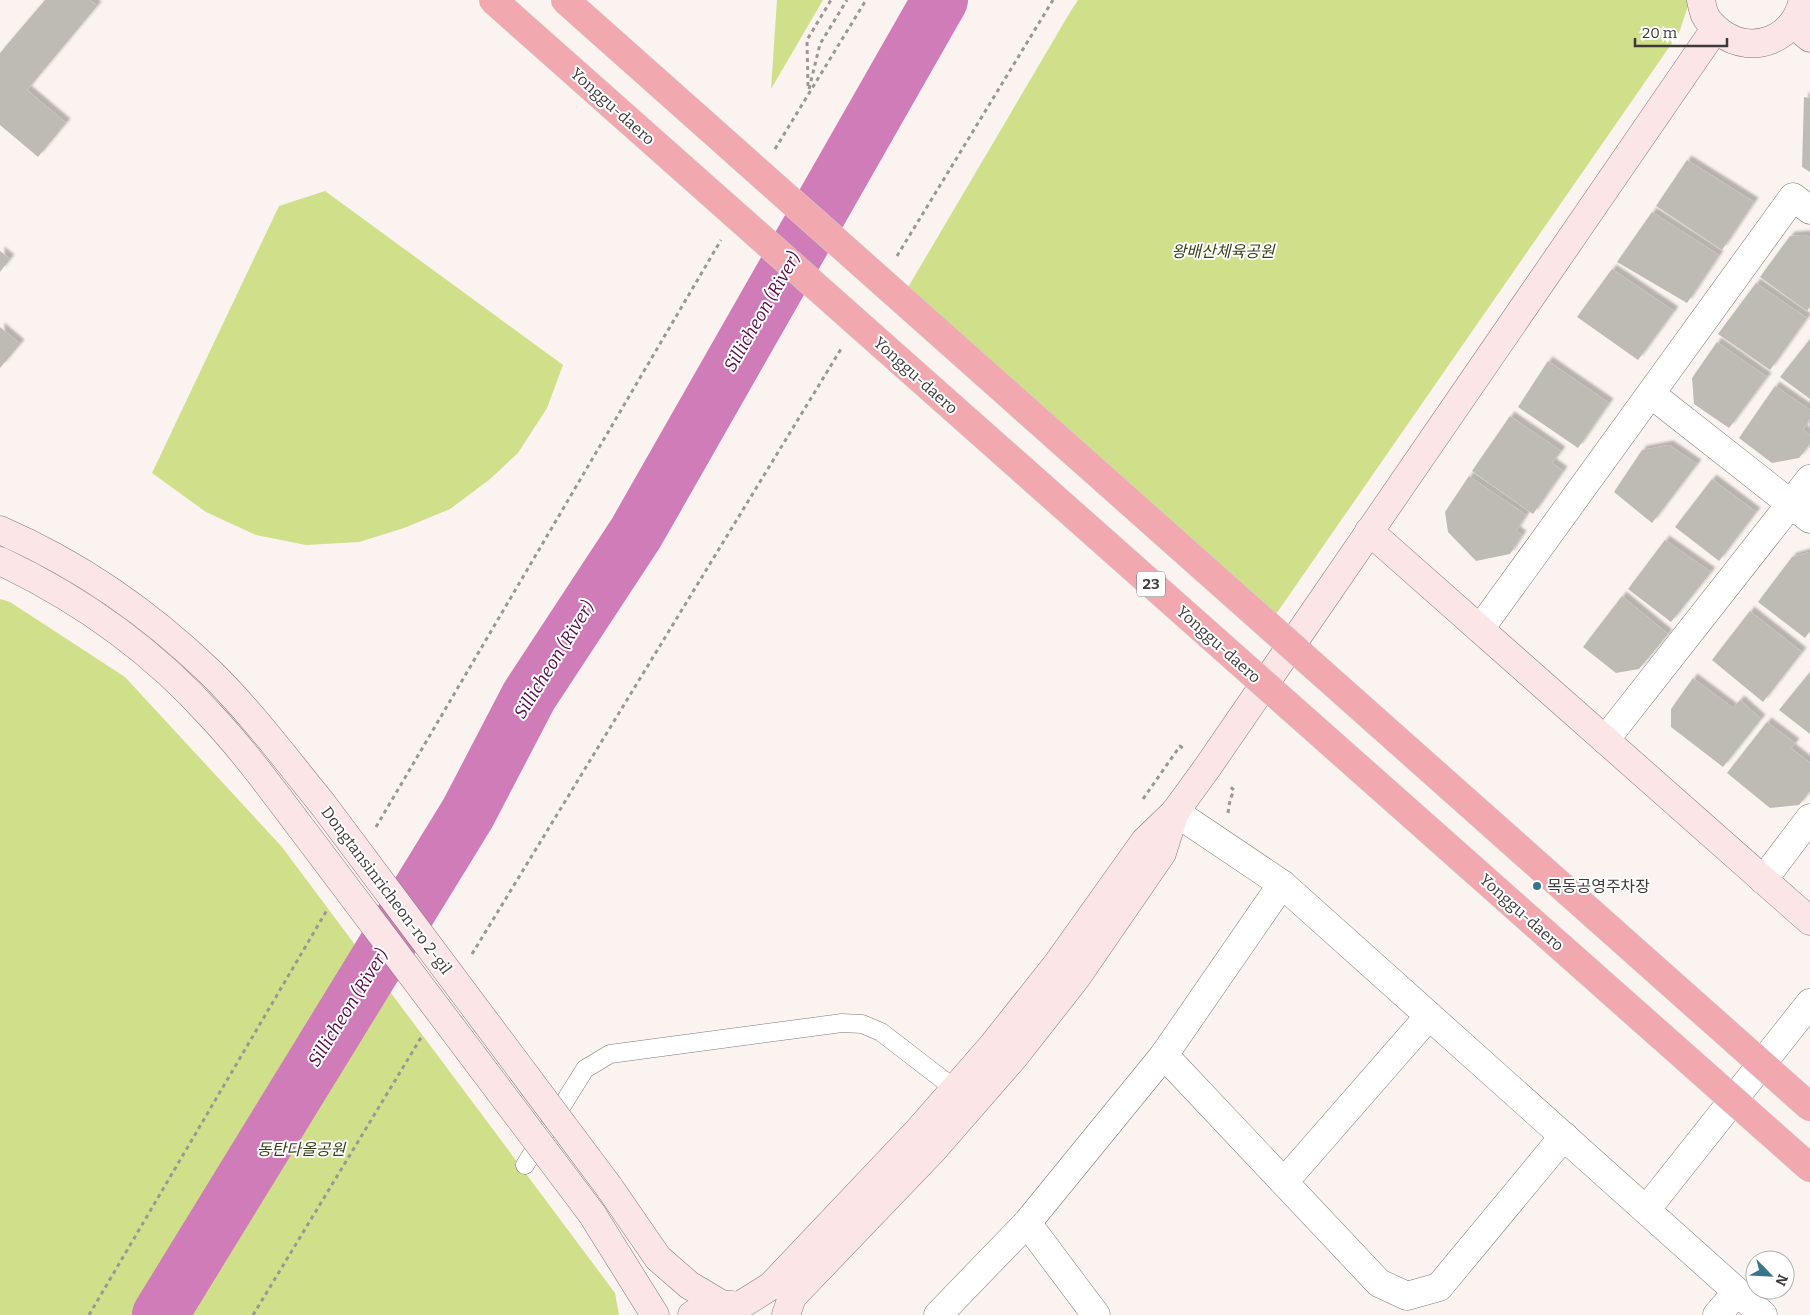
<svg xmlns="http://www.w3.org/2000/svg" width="1810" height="1315" viewBox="0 0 1810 1315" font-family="Bitter,'Noto Sans KR',serif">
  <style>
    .green { fill: #cfdf8a }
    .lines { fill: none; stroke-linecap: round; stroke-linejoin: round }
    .river { stroke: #d07cb9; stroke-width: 56 }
    .building { fill: #bebbb4; filter: url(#shadow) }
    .lane-casing { stroke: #807976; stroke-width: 19 }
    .street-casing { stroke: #807976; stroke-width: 29 }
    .secondary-casing { stroke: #807976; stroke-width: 29 }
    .path { stroke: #9c9794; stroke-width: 3; stroke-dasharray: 4 4; stroke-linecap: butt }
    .lane { stroke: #fff; stroke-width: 18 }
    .street { stroke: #fff; stroke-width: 28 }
    .secondary { stroke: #fbe5e7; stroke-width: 28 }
    .secondary-bridge-casing { stroke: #807976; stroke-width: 29; stroke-linecap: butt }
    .highway-bridge-casing { stroke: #d0d0cf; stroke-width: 29; stroke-linecap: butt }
    .secondary-bridge { stroke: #fbe5e7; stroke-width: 28 }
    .highway-bridge { stroke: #f2a8af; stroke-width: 28 }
    .poi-dot { fill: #36758a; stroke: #fff; stroke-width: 2 }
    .labels { text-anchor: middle; stroke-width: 4; stroke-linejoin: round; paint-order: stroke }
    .shield { fill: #fff; stroke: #777574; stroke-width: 1 }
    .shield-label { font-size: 15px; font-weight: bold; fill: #3d3a39 }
    .street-label { font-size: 16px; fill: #3d3a39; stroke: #fff }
    .park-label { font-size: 16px; font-style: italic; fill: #3a4116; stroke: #fff }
    .poi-label { font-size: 16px; fill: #3d3a39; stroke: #fff; text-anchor: start }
    .water-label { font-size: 18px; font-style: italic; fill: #560848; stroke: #fff }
  </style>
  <defs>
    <filter id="shadow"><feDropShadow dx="4.5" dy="-4.5" stdDeviation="1" flood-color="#0004"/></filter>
  </defs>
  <rect width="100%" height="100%" fill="#fbf3ef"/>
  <g class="green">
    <polygon points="777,0 823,0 771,89"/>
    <polygon points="1078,0 1690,0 1679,33 1274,617 897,306 1072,9"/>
    <polygon points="325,191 563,365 547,408 518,453 489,480 450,509 404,528 359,542 306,545 256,535 206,512 152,473 279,206"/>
    <polygon points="0,599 10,602 125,677 282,847 615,1293 619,1315 0,1315"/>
  </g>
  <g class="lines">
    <polyline class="river" points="160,1315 468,813 529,696 636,533 940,0"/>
  </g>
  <g class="building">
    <polygon points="45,0 90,0 97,6 27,90 66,123 38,157 0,125 0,53"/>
    <polygon points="1804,97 1810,98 1810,172 1802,167"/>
    <polygon points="1687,160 1754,202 1722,250 1656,206"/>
    <polygon points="1652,212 1719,255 1687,303 1617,262"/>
    <polygon points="1805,235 1810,238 1810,307 1807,311 1760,277 1790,236"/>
    <polygon points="0,251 10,259 0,272"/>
    <polygon points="1612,269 1674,311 1638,360 1577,317"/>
    <polygon points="1756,283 1807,318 1770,370 1718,334"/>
    <polygon points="0,327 20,344 0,368"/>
    <polygon points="1810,339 1810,399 1780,377"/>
    <polygon points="1717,342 1767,377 1729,428 1694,404 1692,378"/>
    <polygon points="1548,361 1609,403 1578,448 1518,407"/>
    <polygon points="1775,386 1810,410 1810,418 1803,430 1810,435 1810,444 1799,458 1772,463 1739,438"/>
    <polygon points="1510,416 1561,451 1552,463 1563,471 1533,514 1472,471"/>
    <polygon points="1669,445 1697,464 1652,523 1614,492 1642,450"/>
    <polygon points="1469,476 1526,515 1516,531 1522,535 1510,554 1476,561 1448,532 1445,512"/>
    <polygon points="1712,479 1756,512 1719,561 1675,527"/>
    <polygon points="1665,540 1711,572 1671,622 1628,589"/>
    <polygon points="1810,552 1810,631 1805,638 1758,602 1792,557"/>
    <polygon points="1622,596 1668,634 1639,669 1616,673 1583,647"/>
    <polygon points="1750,611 1802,652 1763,702 1712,660"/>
    <polygon points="1810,672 1810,734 1779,710"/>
    <polygon points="1693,678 1733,708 1740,700 1761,719 1723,767 1671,727 1671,709"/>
    <polygon points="1767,722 1795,743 1791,748 1810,763 1810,791 1799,805 1770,808 1727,773"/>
  </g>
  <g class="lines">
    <g class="lane-casing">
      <polyline id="lane" points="525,1165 585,1069 610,1054 842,1023 862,1024 881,1032 955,1089"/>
    </g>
    <g class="street-casing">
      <g id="street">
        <polyline points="1651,394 1810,519"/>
        <polyline points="1480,629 1793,197 1810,210"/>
        <polyline points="1605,740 1810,479"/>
        <polyline points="1175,812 1282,884 1763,1315"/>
        <polyline points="1763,880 1810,818"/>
        <polyline points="1164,1055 1379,1283 1407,1296 1439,1287 1564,1136"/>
        <polyline points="1284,1182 1429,1016"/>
        <polyline points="1646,1210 1810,1003"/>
        <polyline points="1027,1223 1096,1315"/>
        <polyline points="938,1315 1027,1223 1164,1055 1282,884"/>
        <polyline points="1717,1315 1737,1292"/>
      </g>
    </g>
    <g class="secondary-casing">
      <g id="secondary">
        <path d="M1701,0C1702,5 1703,11 1705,15C1708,22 1715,28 1721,33C1754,56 1794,39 1803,0"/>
        <polyline points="1793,24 1810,38"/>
        <path d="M0,530C78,564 149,613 210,672C251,712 285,758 321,802"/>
        <polyline points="1369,531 1810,921"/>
        <path d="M0,561C80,599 153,651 212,717C245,752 273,791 302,829"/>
        <polyline points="1175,812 1207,768 1715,29"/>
        <polyline points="609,1187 658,1258 689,1285 721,1304"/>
        <polyline points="592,1214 655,1315"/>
        <polyline points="739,1306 771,1286 918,1131 993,1045 1058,963 1145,841 1175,812 1162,853 1076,978 1014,1057 933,1150 792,1297 786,1315"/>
        <path d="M692,1315C705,1307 717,1303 732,1305"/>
      </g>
    </g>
    <g class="path">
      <polyline points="808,86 807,40 831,0"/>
      <polyline points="809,89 820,44 847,0"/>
      <polyline points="775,149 866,0"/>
      <polyline points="897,256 1053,0"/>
      <polyline points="1143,799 1180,746 1185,750"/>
      <polyline points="1228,813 1230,800 1234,790 1229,786"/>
      <polyline points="376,827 721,240"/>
      <polyline points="472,954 841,349"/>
      <polyline points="89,1315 327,910"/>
      <polyline points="253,1315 422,1036"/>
    </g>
    <use href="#lane" class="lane"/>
    <use href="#street" class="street"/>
    <use href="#secondary" class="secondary"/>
    <g class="secondary-bridge-casing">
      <g id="secondary-bridge">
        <polyline points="321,802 609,1187"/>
        <polyline points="302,829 592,1214"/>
      </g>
    </g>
    <g class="highway-bridge-casing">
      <g id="highway-bridge">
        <polyline points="493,0 1810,1168"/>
        <polyline points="565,0 1810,1107"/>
      </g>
    </g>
    <use href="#secondary-bridge" class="secondary-bridge"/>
    <use href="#highway-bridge" class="highway-bridge"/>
  </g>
  <circle class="poi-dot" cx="1537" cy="886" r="5"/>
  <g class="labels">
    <rect class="shield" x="1137" y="571.5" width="28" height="25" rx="4"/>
    <g class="shield-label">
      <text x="1151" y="589">23</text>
    </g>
    <g class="street-label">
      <text transform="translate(613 106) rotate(42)" y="6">Yonggu-daero</text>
      <text transform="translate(916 375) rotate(42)" y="6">Yonggu-daero</text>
      <text transform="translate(1219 644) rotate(42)" y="6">Yonggu-daero</text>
      <text transform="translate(387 890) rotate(53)" y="6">Dongtansinricheon-ro 2-gil</text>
      <text transform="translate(1522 912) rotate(42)" y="6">Yonggu-daero</text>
    </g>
    <g class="park-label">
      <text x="1223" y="257">왕배산체육공원</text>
      <text x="301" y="1155">동탄다올공원</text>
    </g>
    <g class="poi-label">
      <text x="1547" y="892">목동공영주차장</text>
    </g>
    <g class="water-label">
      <text transform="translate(762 312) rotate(-60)" y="6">Sillicheon (River)</text>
      <text transform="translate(554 660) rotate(-58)" y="6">Sillicheon (River)</text>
      <text transform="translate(348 1008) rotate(-58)" y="6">Sillicheon (River)</text>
    </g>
  </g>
  <g transform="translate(1770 1275) rotate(114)"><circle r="24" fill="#ffffff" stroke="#b1b0b0"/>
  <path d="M0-4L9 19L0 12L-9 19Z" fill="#36758a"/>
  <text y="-8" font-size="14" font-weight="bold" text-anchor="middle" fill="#3d3a39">N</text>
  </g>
  <path d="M1635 38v8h92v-8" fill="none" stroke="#3d3a39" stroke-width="2.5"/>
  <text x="1642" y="38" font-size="15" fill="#3d3a39" stroke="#ffffff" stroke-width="4" paint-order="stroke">20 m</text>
</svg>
